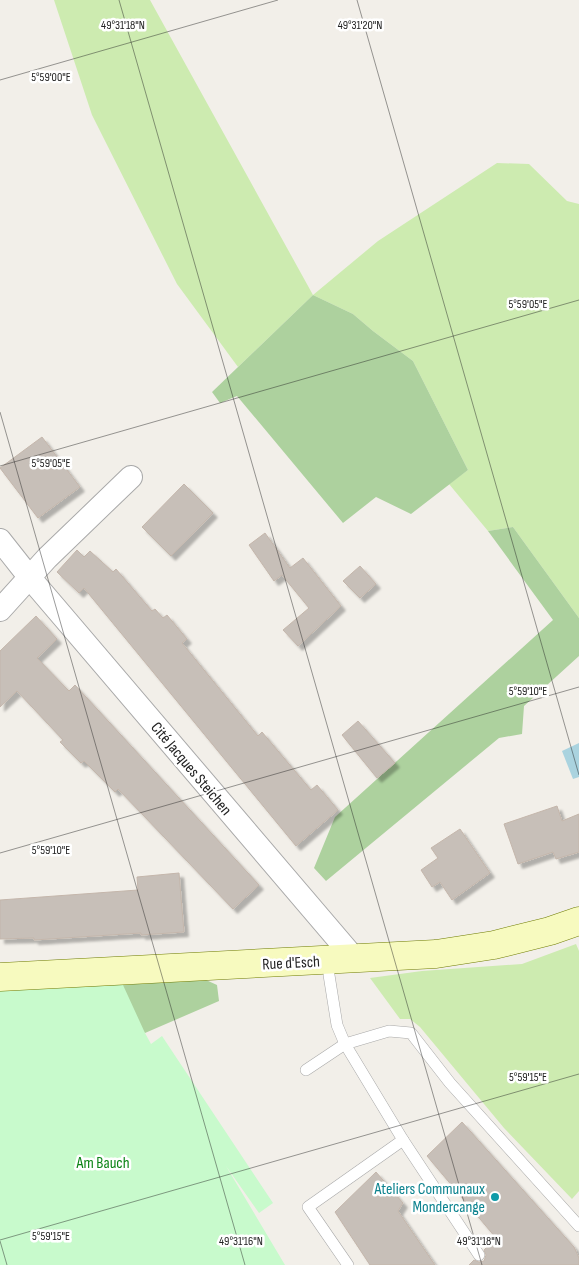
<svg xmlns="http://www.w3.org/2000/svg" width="579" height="1265" viewBox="0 0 579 1265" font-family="'Sofia Sans Condensed',sans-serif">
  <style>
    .grass { fill: #cdebb0 }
    .forest { fill: #add19e }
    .park { fill: #c8facc }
    .water { fill: #aad3df }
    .building { fill: #c7bfb8; stroke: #c4b6ab; filter: url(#shadow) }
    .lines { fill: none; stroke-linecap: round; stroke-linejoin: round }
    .lane-casing { stroke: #a9a9a9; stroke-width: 12 }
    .street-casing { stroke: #a9a9a9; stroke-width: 24 }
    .secondary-casing { stroke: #707d05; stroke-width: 29 }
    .lane { stroke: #fff; stroke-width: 11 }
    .street { stroke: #fff; stroke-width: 22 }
    .secondary { stroke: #f7fabf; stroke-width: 28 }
    .ticks { fill: none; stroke: #222; stroke-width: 1; stroke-opacity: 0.45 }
    .culture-dot { fill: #0f9aa8; stroke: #fff; stroke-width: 2 }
    .labels { text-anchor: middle; stroke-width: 5; stroke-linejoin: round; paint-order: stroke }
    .street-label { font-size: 16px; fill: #222; stroke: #fff }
    .park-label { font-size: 16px; fill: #0c8416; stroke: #fff }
    .culture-label { font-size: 16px; fill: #0d838f; stroke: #fff; text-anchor: end }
    .ticks-label { font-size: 12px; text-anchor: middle; fill: #222; stroke: #fff; stroke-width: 5; stroke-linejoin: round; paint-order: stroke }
  </style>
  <defs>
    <filter id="shadow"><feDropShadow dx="4.5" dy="4.5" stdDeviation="1" flood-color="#0004"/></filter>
  </defs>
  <rect width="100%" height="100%" fill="#f2efe9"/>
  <g class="grass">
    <polygon points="54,0 150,0 313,295 378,241 497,163 529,164 567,201 579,204 579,618 513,527 488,531 449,484 468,470 413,361 373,331 353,314 313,295 238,367 177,284 92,115"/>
    <polygon points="576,944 579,951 579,1191 572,1199 504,1128 420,1027 410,1019 400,1019 370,978 422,971 522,964"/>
  </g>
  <g class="forest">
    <polygon points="313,295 353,314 373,331 413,361 468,470 411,514 376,497 343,523 237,396 220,403 212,392"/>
    <polygon points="513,527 579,618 579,656 524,706 522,734 499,738 326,881 314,868 335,817 553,620 488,531"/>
    <polygon points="206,980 217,985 219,1001 145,1033 64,988"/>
  </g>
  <polygon class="park" points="123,985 145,1033 151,1044 162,1036 273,1203 259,1213 226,1166 285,1265 0,1265 0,991"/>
  <polygon class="water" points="579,743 579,777 573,779 562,751"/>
  <g class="building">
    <polygon points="42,437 80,487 38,518 0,468"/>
    <polygon points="184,484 213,513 171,556 142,527"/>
    <polygon points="265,533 290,568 303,558 341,606 298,646 283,630 309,608 282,575 274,581 249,545"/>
    <polygon points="77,550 84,557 90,551 113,572 116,569 152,611 155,609 163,618 167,615 187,639 182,643 258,736 262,732 311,790 317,785 338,810 296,846 84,588 79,593 57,572"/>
    <polygon points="360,566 376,584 360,598 343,581"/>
    <polygon points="36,616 57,639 37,658 69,691 75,685 259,885 233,909 118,789 115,792 84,761 81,763 60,742 63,740 17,691 0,707 0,651"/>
    <polygon points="358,721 395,763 377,778 342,735"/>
    <polygon points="557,806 562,821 579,814 579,852 556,859 553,852 518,864 504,824"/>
    <polygon points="460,829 490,873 452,900 440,882 432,887 421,870 438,858 431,848"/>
    <polygon points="179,873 184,932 141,935 141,933 34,940 34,938 0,939 0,900 138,890 137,877"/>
    <polygon points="462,1122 574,1247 579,1258 579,1265 469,1265 474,1260 479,1262 484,1261 486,1255 484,1250 496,1238 427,1156"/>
    <polygon points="376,1172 403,1203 398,1211 435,1265 370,1265 335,1212"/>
  </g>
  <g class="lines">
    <g class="lane-casing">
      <g id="lane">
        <polyline points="328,960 329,975 337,1025 345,1044 403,1140 479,1255"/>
        <polyline points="306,1070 345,1044 389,1031 411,1033 450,1083 579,1226"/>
        <polyline points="348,1265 308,1207 403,1140"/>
      </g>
    </g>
    <g class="street-casing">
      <g id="street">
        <polyline points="0,540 30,578 354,958"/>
        <polyline points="0,610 47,558 131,477"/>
      </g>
    </g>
    <g class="secondary-casing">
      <polyline id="secondary" points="0,977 436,954 494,945 550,931 579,921"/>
    </g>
    <use href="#lane" class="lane"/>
    <use href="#street" class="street"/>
    <use href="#secondary" class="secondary"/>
  </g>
  <path class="ticks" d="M119,0L482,1265M357,0L579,775M0,80L278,0M0,412L245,1265M0,466L579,300M0,853L579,687M0,1240L579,1074M0,1241L7,1265"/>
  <circle class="culture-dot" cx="495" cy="1197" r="5"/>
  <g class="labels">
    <g class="street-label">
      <text transform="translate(192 768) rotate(50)" y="6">Cité Jacques Steichen</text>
      <text transform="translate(291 962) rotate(-3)" y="6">Rue d'Esch</text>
    </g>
    <g class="park-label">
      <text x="103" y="1168">Am Bauch</text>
    </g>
    <g class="culture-label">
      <text x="485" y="1194">Ateliers Communaux<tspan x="485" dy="18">Mondercange</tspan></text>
    </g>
  </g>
  <g class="ticks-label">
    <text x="123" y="29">49°31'18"N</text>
    <text x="360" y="29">49°31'20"N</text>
    <text x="51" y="81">5°59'00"E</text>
    <text x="528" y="308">5°59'05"E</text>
    <text x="51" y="467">5°59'05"E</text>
    <text x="528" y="695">5°59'10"E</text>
    <text x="51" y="854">5°59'10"E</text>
    <text x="528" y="1081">5°59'15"E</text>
    <text x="51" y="1240">5°59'15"E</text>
    <text x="241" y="1245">49°31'16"N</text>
    <text x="479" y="1245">49°31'18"N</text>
  </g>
</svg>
